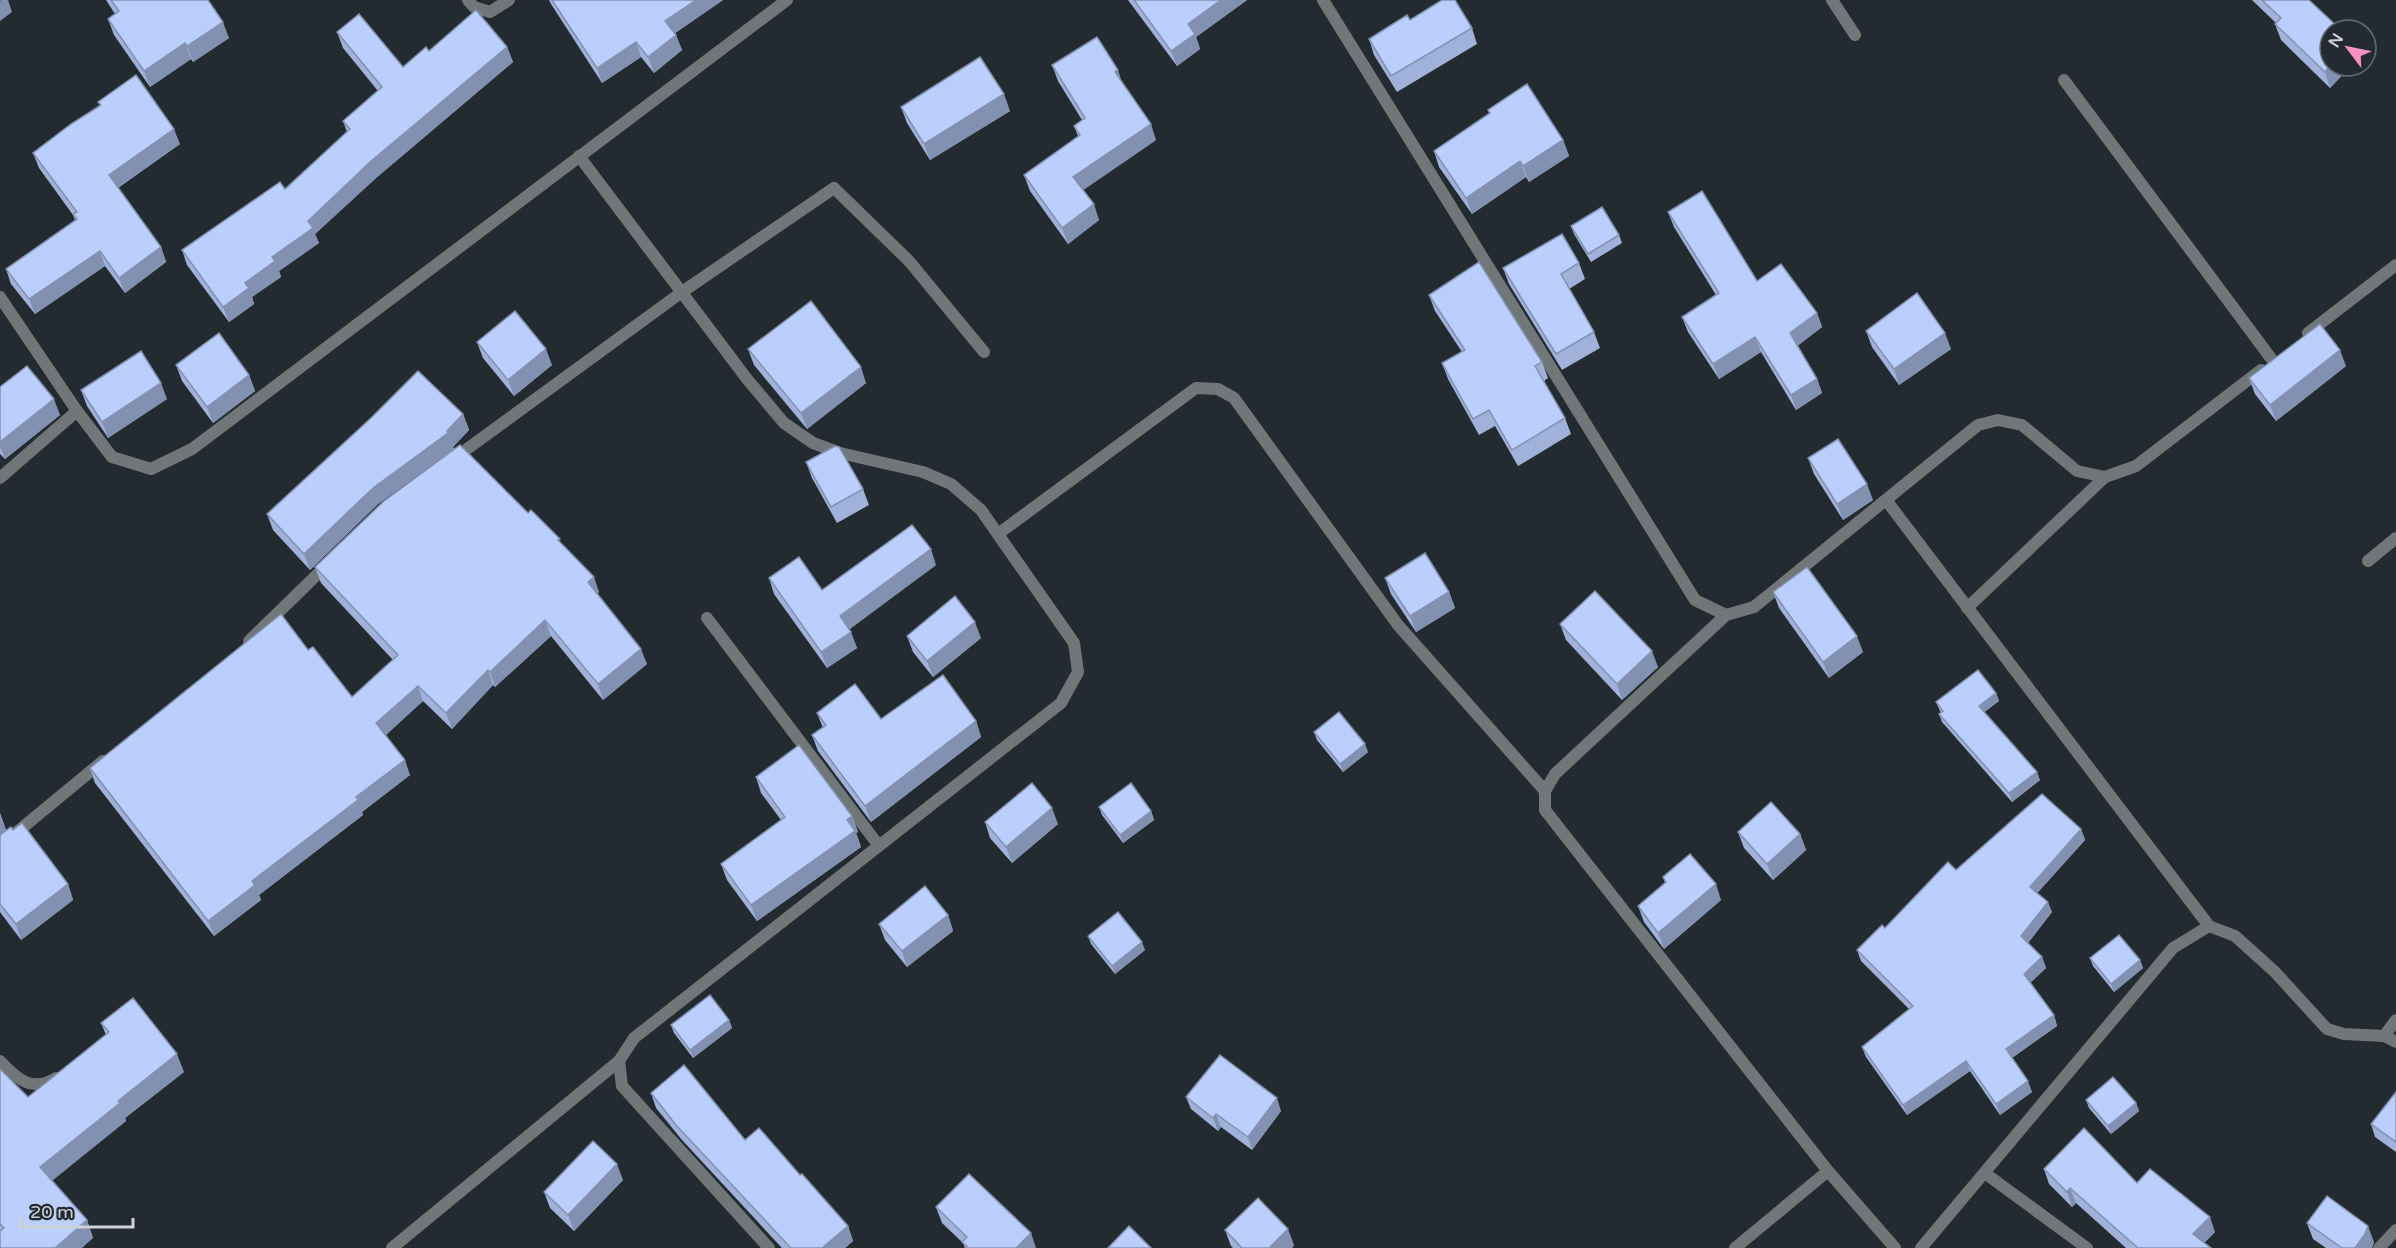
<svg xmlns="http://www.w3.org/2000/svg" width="2396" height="1248" viewBox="0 0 2396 1248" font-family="'Varela Round',sans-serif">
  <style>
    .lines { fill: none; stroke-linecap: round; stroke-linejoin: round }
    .street { stroke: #717779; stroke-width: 12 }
    .wall { fill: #a0b2da }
    .shaded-wall { fill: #8291b1 }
    .building { fill: #bacffd; stroke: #8291b1; stroke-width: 1.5 }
  </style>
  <rect width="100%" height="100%" fill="#232b31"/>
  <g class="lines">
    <g class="street">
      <polyline points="468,0 474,7 490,12 509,0"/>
      <polyline points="1323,0 1695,600 1726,615 1754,607 1978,425 1998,420 2022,425 2077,471 2105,477 2136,466 2261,370"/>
      <polyline points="1832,0 1855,35"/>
      <polyline points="2064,80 2273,361"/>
      <polyline points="579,156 747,379 784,423 813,443 840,453 923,472 951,484 981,510 1074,643 1078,672 1061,703 634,1038 619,1061 622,1086 769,1248"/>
      <polyline points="0,297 77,411 112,457 151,469 192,449 787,0"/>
      <polyline points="2308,333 2396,265"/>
      <polyline points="452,460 682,292 834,188 909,261 984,352"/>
      <polyline points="0,478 77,411"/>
      <polyline points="1886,500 2209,926"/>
      <polyline points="998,534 1196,388 1218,389 1234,398 1398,625 1545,791"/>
      <polyline points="2368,561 2396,538"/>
      <polyline points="1967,608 2105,477"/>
      <polyline points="1726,615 1555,774 1545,791 1545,810 1828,1171 1895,1248"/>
      <polyline points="707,618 879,846"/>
      <polyline points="249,641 329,563"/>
      <polyline points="0,846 103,761"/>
      <polyline points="2384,1036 2396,1020"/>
      <path d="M0,1061C17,1079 32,1093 56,1078"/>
      <polyline points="1986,1174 2087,1248"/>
      <polyline points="392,1248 619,1061"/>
      <polyline points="1735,1248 1828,1171"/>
      <polyline points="1921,1248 2173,948 2209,926 2235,936 2275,972 2327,1029 2344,1034 2384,1036 2396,1042"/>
      <polyline points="2379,1248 2396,1230"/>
    </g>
  </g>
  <g class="wall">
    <polygon points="106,0 208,0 229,38 193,62 191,59 150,87 114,35 108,19 115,14"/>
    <polygon points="549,0 723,0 675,33 682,50 654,73 641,57 602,83 551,4"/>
    <polygon points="1128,0 1247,0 1196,37 1200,49 1177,66"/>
    <polygon points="2252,0 2309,0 2330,66 2351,66 2330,88 2281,40 2275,24 2276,23"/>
    <polygon points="1410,20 1472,28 1477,44 1397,92 1374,55 1369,39"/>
    <polygon points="337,32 403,67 429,51 507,47 513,62 376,178 315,234 319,243 279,271 281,277 252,297 254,304 229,322 187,265 182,250 285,189 347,132 343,121 378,91 343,48"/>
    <polygon points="1052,65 1122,82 1156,140 1083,190 1099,220 1068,244 1030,191 1024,175 1078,136 1074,126 1082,120 1058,81"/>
    <polygon points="98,102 180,144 118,188 161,247 166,262 125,293 105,266 35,314 11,284 6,269 75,220 73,215 39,168 33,153 100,105"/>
    <polygon points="901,107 1010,111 930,160 907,123"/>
    <polygon points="1488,110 1563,140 1569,156 1529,182 1526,177 1472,214 1439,167 1434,151 1489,113"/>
    <polygon points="1668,212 1757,281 1817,313 1822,327 1797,346 1817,379 1822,393 1796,410 1761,352 1719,379 1688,332 1682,317 1716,295 1674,227"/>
    <polygon points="1571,226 1619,235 1622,243 1591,262 1574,234"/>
    <polygon points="1579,263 1585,279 1569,289 1594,332 1600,348 1562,370 1509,284 1503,268"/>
    <polygon points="1429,295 1542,362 1548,378 1544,381 1565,418 1571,434 1518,466 1495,426 1479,435 1448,379 1442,363 1462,352 1435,311"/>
    <polygon points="1866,331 1951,349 1899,385 1872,347"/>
    <polygon points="477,342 552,365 514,396 483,358"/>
    <polygon points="748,349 866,383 807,429 754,365"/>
    <polygon points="176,365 249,375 255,391 213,423 182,381"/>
    <polygon points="2346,366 2276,421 2255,394 2249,378"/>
    <polygon points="0,387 60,415 5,459 0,454"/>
    <polygon points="81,390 167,399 108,438 87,406"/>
    <polygon points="463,414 469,430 453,447 454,449 378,504 310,570 273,530 267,514"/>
    <polygon points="1808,458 1873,500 1843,520 1814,474"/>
    <polygon points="806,462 863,489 869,505 837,523 812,478"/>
    <polygon points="528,513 562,544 599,592 597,594 647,664 603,700 551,636 495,687 493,685 452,729 423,701 386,735 410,775 362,812 363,815 259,895 261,900 214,936 95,783 90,768 308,650 352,697 393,660 321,583 315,567"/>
    <polygon points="936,565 849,629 857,648 827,668 774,594 769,578 822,590"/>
    <polygon points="1385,578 1449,592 1455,608 1416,632 1391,594"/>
    <polygon points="1773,592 1863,652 1829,678 1779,608"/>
    <polygon points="1560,624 1658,667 1622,700 1566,640"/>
    <polygon points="907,636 981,638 933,677 913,652"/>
    <polygon points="1996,693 1999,701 1984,712 2040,780 2012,802 1942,722 1939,714 1941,713 1936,702"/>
    <polygon points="817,713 881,719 976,721 981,737 871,822 818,751 812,735 823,728"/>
    <polygon points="1314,732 1368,752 1343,772 1317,740"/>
    <polygon points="756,777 852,816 858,832 856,833 861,847 757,921 727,880 721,864 781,820 761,793"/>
    <polygon points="1099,807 1151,811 1154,820 1123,843 1102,815"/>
    <polygon points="0,813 6,830 68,884 73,900 21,940 0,912"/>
    <polygon points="985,822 1058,824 1012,863 990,838"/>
    <polygon points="2081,829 2085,840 2037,893 2052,912 2028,943 2042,957 2046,968 2030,983 2054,1015 2057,1026 2012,1058 2032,1092 2000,1115 1970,1071 1907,1115 1866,1057 1862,1047 1909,1009 1861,961 1857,950 1956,870"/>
    <polygon points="1738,832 1800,834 1806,850 1773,880 1744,848"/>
    <polygon points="1663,877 1721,900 1664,949 1644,922 1638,906 1665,883"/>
    <polygon points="948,915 953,931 907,967 885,940 879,924"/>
    <polygon points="1088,936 1145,950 1115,974 1091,944"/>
    <polygon points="2090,958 2140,960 2143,968 2114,992 2093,966"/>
    <polygon points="729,1020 732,1028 693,1058 674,1033 671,1025"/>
    <polygon points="101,1023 184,1072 125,1118 126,1121 52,1180 87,1220 93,1238 0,1248 0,1069 28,1097 106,1035"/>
    <polygon points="2396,1092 2396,1152 2375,1137 2371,1124"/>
    <polygon points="651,1093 745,1140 800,1175 848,1226 853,1241 845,1248 782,1248 682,1140 656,1108"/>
    <polygon points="1186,1097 1281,1111 1252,1150 1221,1127 1218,1131 1191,1109"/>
    <polygon points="2086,1100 2136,1103 2139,1111 2111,1134 2089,1108"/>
    <polygon points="2044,1169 2137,1183 2215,1232 2204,1243 2211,1248 2126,1248 2076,1203 2072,1207 2049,1184"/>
    <polygon points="623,1180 574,1231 550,1208 544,1192"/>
    <polygon points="936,1207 1036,1248 965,1248 963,1243 942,1223"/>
    <polygon points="2307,1223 2374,1242 2372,1248 2326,1248 2313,1239"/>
    <polygon points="1225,1230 1294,1245 1292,1248 1233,1248 1231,1246"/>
  </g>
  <g class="shaded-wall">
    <polygon points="1,0 8,0 12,12 0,21 0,1"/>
    <polygon points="696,0 723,0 671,36 665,21"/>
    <polygon points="1221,0 1247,0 1196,37 1200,49 1177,66 1171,51 1188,24"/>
    <polygon points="223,22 229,38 193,62 187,46"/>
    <polygon points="676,35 682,50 654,73 648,57"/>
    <polygon points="636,42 641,57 602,83 597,68"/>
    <polygon points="185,43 191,59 150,87 144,71"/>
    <polygon points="507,47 513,62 376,178 315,234 319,243 279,271 281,277 252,297 254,304 229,322 223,307 245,283 308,221 370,162"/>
    <polygon points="2330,66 2351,66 2330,88 2325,72"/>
    <polygon points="1118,70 1123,86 1115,72"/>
    <polygon points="1004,94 1010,111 930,160 924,144"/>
    <polygon points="1151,124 1156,140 1079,193 1073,177"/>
    <polygon points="174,129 180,144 114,190 109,175"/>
    <polygon points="1563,140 1569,156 1529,182 1523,166"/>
    <polygon points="1520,161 1526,177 1472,214 1466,198"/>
    <polygon points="1094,204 1099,220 1068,244 1062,228"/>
    <polygon points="161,247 166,262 125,293 119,278"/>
    <polygon points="100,251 105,266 35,314 29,299"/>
    <polygon points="1817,313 1822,327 1795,348 1790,333"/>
    <polygon points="1945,333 1951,349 1899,385 1894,369"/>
    <polygon points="1755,337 1761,352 1719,379 1713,364"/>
    <polygon points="546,349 552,365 514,396 508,380"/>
    <polygon points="2340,350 2346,366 2276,421 2270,405"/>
    <polygon points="861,367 866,383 807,429 801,413"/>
    <polygon points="249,375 255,391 213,423 207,407"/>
    <polygon points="1817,379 1822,393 1796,410 1791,395"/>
    <polygon points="161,383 167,399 108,438 102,422"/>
    <polygon points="54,399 60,415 5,459 0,447 0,442"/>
    <polygon points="463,414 469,430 453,447 454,449 378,504 310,570 304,554 373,488 447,431"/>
    <polygon points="1867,484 1873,500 1843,520 1837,504"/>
    <polygon points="931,549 936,565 846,632 840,616"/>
    <polygon points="594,577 599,592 593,598 588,582"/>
    <polygon points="1449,592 1455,608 1416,632 1410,616"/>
    <polygon points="545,620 551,636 495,687 490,672"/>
    <polygon points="975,622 981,638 933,677 927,661"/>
    <polygon points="851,632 857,648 827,668 821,652"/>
    <polygon points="1857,636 1863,652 1829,678 1823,662"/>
    <polygon points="641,649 647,664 603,700 598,684"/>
    <polygon points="1652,651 1658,667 1622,700 1617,684"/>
    <polygon points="488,670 493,685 452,729 446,713"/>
    <polygon points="418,686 423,701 382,738 376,723"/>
    <polygon points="1996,693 1999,701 1982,714 1979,706"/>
    <polygon points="976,721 981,737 871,822 865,806"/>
    <polygon points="1365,744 1368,752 1343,772 1340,764"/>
    <polygon points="405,760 410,775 362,812 363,815 259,895 261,900 214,936 208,921 252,881 356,797"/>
    <polygon points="2037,772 2040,780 2012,802 2009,793"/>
    <polygon points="1052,808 1058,824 1012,863 1006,847"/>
    <polygon points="1151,811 1154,820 1123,843 1120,835"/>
    <polygon points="0,814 6,830 0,836"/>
    <polygon points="852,816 858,832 856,833 861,847 757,921 751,905"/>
    <polygon points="2081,829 2085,840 2033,898 2030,887"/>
    <polygon points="1800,834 1806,850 1773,880 1767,864"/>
    <polygon points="68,884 73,900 21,940 16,924"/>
    <polygon points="1716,884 1721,900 1664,949 1658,933"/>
    <polygon points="2048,902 2052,912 2025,947 2021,936"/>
    <polygon points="948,915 953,931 907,967 902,951"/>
    <polygon points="1142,942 1145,950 1115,974 1112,966"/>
    <polygon points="2042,957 2046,968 2028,985 2024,974"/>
    <polygon points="2140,960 2143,968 2114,992 2111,984"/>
    <polygon points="2054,1015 2057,1026 2010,1059 2006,1049"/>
    <polygon points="729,1020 732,1028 693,1058 690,1050"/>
    <polygon points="177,1054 184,1072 125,1118 126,1121 47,1185 40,1167 118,1101"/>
    <polygon points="1966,1061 1970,1071 1907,1115 1903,1105"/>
    <polygon points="2028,1081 2032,1092 2000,1115 1996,1104"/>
    <polygon points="1277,1098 1281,1111 1252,1150 1248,1137"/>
    <polygon points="2136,1103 2139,1111 2111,1134 2108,1126"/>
    <polygon points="1216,1114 1221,1127 1218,1131 1213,1118"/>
    <polygon points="617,1164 623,1180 574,1231 568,1215"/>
    <polygon points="2070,1188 2076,1203 2072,1207 2067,1192"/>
    <polygon points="2210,1217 2215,1232 2199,1248 2193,1234"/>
    <polygon points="87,1220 93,1238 82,1248 55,1248"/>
    <polygon points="848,1226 853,1241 845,1248 822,1248"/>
    <polygon points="2368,1226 2374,1242 2372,1248 2355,1248"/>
    <polygon points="1288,1229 1294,1245 1292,1248 1269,1248"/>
    <polygon points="1031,1233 1036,1248 1016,1248"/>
  </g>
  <g class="building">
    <polygon points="111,0 208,0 223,22 187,46 185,43 144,71 108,19 119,11"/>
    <polygon points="552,0 696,0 665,21 676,35 648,57 636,42 597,68"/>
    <polygon points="1134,0 1221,0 1188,24 1195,34 1171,51"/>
    <polygon points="1442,0 1455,0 1472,28 1391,76 1369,39 1407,15 1410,20"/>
    <polygon points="2262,0 2309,0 2341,30 2330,30 2330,66 2325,72 2275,24 2281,18"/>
    <polygon points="476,10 507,47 370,162 308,221 313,228 272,257 275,261 245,283 249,288 223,307 182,250 280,182 285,189 350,129 343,121 382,87 337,32 359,14 403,67 426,47 429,51"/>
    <polygon points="1097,37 1118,70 1115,72 1151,124 1073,177 1094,204 1062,228 1024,175 1080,135 1074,126 1085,118 1052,65"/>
    <polygon points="980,57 1004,94 924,144 901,107"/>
    <polygon points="136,75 174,129 109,175 161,247 119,278 100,251 29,299 6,269 77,219 73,214 77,212 33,153 71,124 101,105 98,102"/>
    <polygon points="1527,84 1563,140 1523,166 1520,161 1466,198 1434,151 1490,113 1488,110"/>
    <polygon points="1702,191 1757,281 1781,264 1817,313 1790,333 1817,379 1791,395 1755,337 1713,364 1682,317 1719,293 1668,212"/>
    <polygon points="1602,207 1619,235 1588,254 1571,226"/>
    <polygon points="1562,234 1579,263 1561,274 1594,332 1556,354 1503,268"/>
    <polygon points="1479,262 1542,362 1535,366 1565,418 1512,450 1489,410 1473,419 1442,363 1465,350 1429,295"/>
    <polygon points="1917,293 1945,333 1894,369 1866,331"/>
    <polygon points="811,301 861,367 801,413 748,349"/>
    <polygon points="515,311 546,349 508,380 477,342"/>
    <polygon points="2320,324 2340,350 2270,405 2249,378"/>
    <polygon points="219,333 249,375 207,407 176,365"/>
    <polygon points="141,351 161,383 102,422 81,390"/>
    <polygon points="27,366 54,399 0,442 0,387"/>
    <polygon points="418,371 463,414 447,431 448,433 373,488 304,554 267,514 371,418"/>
    <polygon points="1838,439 1867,484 1837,504 1808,458"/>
    <polygon points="460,445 528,513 531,510 560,539 558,540 594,577 588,582 641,649 598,684 545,620 490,672 488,670 446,713 418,686 376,723 405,760 356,797 358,800 252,881 255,885 208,921 90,768 281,614 308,650 313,647 352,697 398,655 315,567 384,501"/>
    <polygon points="835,446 839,447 863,489 831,507 806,462"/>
    <polygon points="912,525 931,549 840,616 851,632 821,652 769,578 799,557 822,590"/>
    <polygon points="1425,553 1449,592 1410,616 1385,578"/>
    <polygon points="1807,567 1857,636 1823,662 1773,592"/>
    <polygon points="1595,591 1652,651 1617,684 1560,624"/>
    <polygon points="955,596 975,622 927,661 907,636"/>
    <polygon points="1978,670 1996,693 1979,706 2037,772 2009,793 1939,714 1943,711 1936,702"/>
    <polygon points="943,675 976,721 865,806 812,735 826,725 817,713 855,684 881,719"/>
    <polygon points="1339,712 1365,744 1340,764 1314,732"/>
    <polygon points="799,745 852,816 847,820 855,831 751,905 721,864 785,817 756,777"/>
    <polygon points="1032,783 1052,808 1006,847 985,822"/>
    <polygon points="1131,783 1151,811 1120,835 1099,807"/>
    <polygon points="2042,794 2081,829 2030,887 2048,902 2021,936 2042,957 2024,974 2054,1015 2006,1049 2028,1081 1996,1104 1966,1061 1903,1105 1862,1047 1913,1006 1857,950 1882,925 1885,928 1948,862 1956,870"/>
    <polygon points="1771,802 1800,834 1767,864 1738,832"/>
    <polygon points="22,823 68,884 16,924 0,904 0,835 11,827 13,830"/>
    <polygon points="1690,854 1716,884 1658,933 1638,906 1666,882 1663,877"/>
    <polygon points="925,886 948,915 902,951 879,924"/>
    <polygon points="1118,912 1142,942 1112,966 1088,936"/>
    <polygon points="2119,935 2140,960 2111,984 2090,958"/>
    <polygon points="710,995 729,1020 690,1050 671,1025"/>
    <polygon points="133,998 177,1054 118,1101 120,1103 40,1167 87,1220 55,1248 0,1248 0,1231 4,1228 0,1224 0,1069 28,1097 109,1032 101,1023"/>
    <polygon points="1220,1055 1277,1098 1248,1137 1216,1114 1213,1118 1186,1097"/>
    <polygon points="684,1065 745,1140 759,1128 800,1175 802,1174 848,1226 822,1248 791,1248 676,1125 651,1093"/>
    <polygon points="2113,1077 2136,1103 2108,1126 2086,1100"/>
    <polygon points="2396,1092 2396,1142 2371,1124"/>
    <polygon points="2084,1128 2137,1183 2150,1169 2210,1217 2193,1234 2211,1248 2138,1248 2070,1188 2067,1192 2044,1169"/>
    <polygon points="593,1141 617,1164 568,1215 544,1192"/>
    <polygon points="969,1174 1031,1233 1016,1248 965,1248 967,1246 962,1242 967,1237 936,1207"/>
    <polygon points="2327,1196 2368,1226 2365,1234 2355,1248 2342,1248 2307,1223"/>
    <polygon points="1258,1198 1288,1229 1269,1248 1242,1248 1225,1230"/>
    <polygon points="1129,1226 1151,1248 1108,1248"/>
  </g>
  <g transform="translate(2348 48) rotate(302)"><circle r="28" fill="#232b31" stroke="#676e73" stroke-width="1.5"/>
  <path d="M0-4.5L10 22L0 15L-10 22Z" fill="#fc8fc3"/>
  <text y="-9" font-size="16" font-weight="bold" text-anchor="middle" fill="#ced3d7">N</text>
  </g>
  <path d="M21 1218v9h112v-9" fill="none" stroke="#ced3d7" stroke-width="3"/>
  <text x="30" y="1218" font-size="18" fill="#ced3d7" stroke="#232b31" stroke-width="4.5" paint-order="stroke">20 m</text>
</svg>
